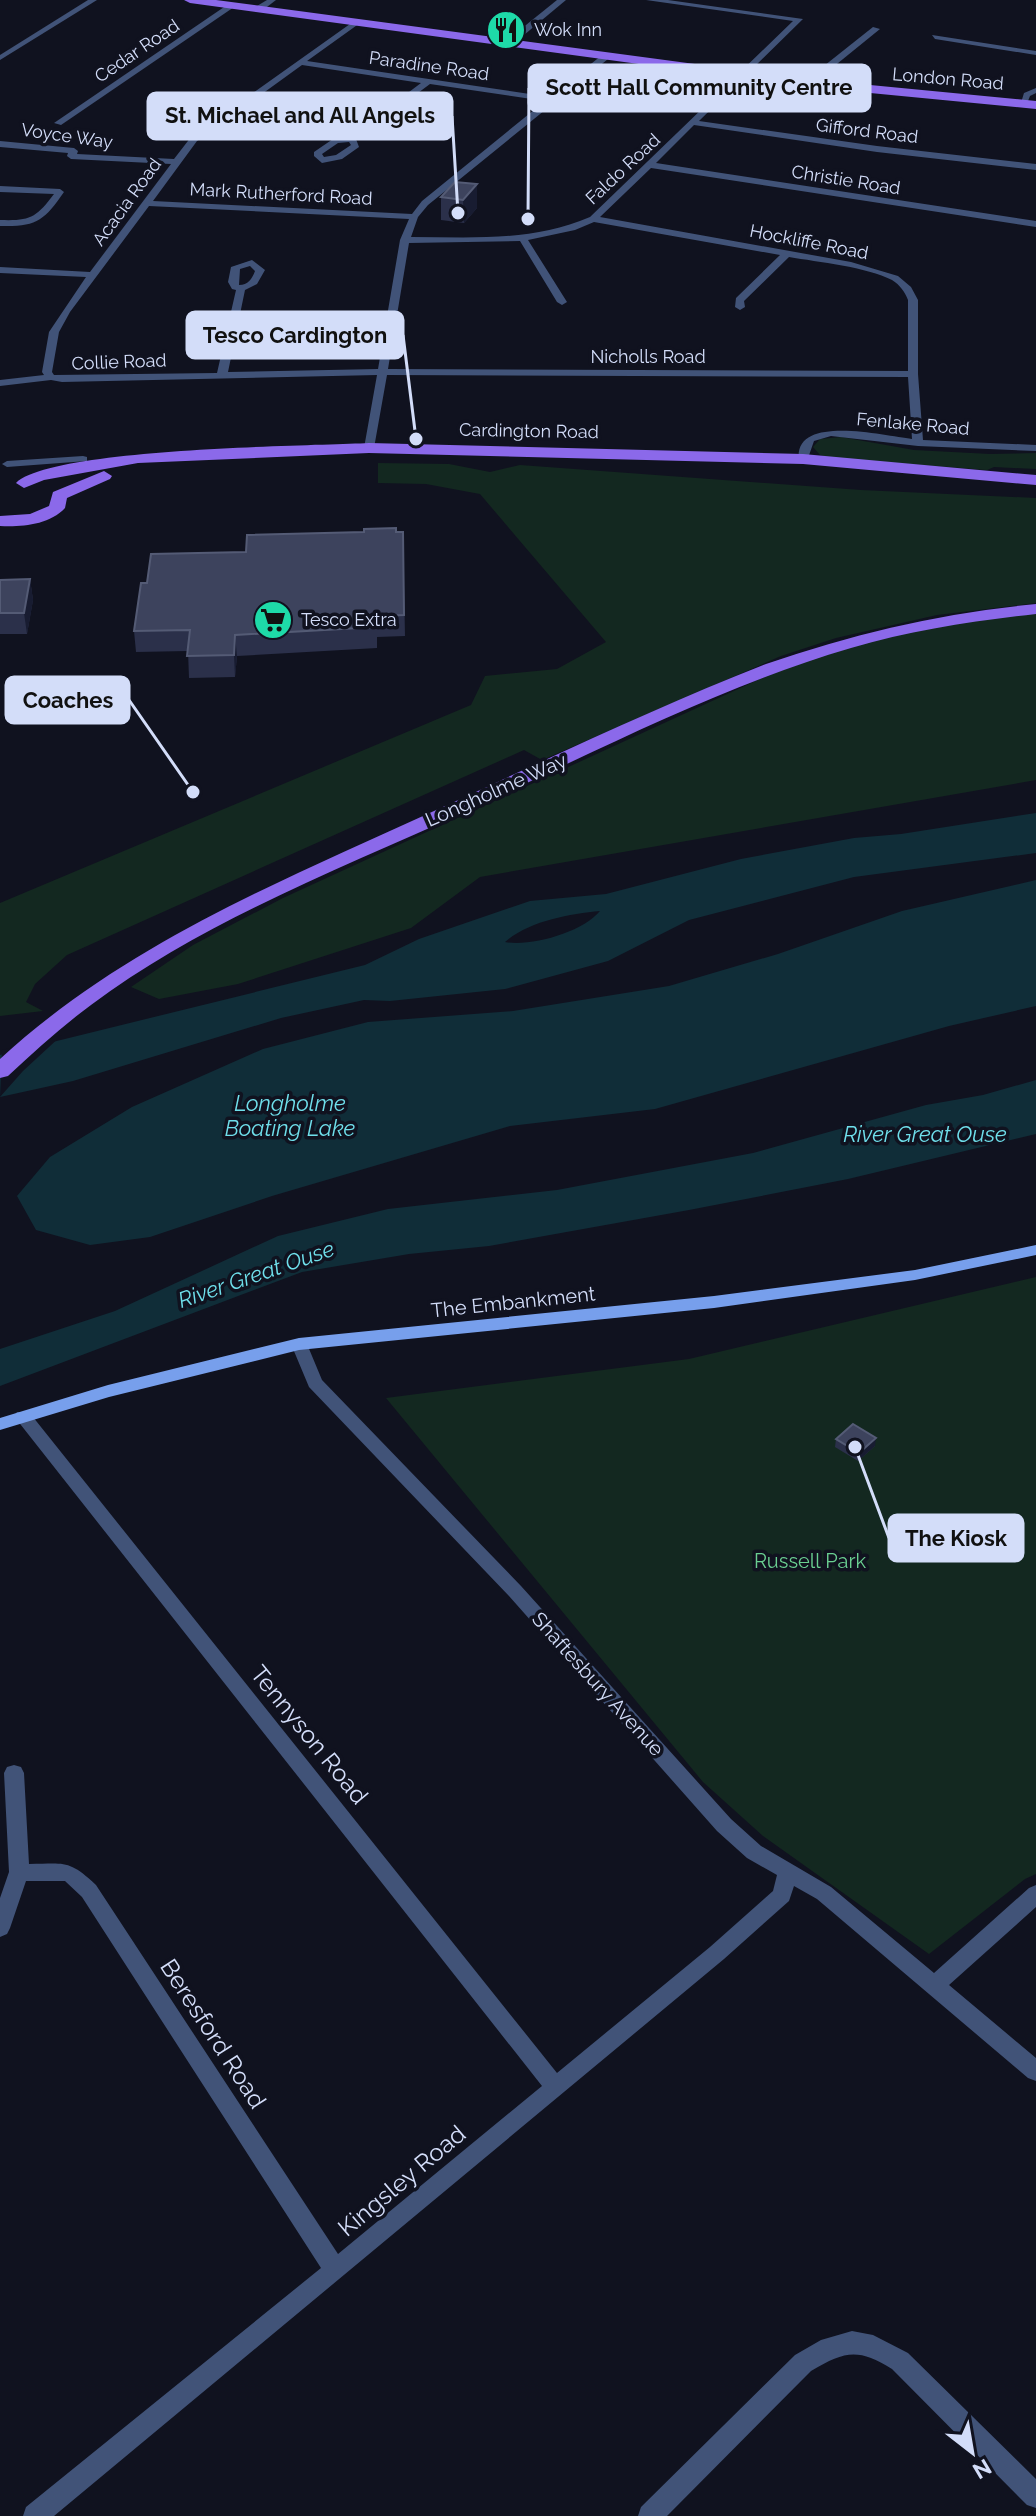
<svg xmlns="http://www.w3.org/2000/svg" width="1036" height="2516" viewBox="0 0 1036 2516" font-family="Raleway,sans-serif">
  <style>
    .green { fill: #132820 }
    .water { fill: #102d38; fill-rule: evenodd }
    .pier { fill: #10121f }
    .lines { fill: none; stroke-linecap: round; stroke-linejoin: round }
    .street { fill: #415378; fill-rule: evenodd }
    .secondary { fill: #779fec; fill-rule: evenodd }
    .primary { fill: #8b69ea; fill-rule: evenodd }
    .wall { fill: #2b304a }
    .shaded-wall { fill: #181c31 }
    .building { fill: #3d435d; stroke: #545b75; stroke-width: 2 }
    .labels { text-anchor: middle; stroke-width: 7; stroke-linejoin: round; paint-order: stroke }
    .far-poi-label { font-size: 18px; fill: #d3ddf9; stroke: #10121f; text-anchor: start }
    .far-street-label { font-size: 18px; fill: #d3ddf9; stroke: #10121f }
    .street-label { font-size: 20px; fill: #d3ddf9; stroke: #10121f }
    .park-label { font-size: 20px; fill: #6acf91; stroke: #10121f }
    .water-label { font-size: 22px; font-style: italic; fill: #6fdfeb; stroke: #10121f }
    .near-street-label { font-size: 24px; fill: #d3ddf9; stroke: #10121f }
    .leader { fill: none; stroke: #d3ddf9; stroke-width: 3 }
    .callout-dot { fill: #d3ddf9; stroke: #10121f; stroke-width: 3 }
    .callout { fill: #d3ddf9; stroke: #d3ddf9; stroke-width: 3 }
    .callout-label { font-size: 22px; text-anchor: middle; font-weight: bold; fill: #111 }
  </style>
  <rect width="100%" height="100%" fill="#10121f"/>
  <g class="green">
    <polygon points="841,437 914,450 990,454 1036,453 1036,469 994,467 987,470 832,458 820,455 813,447 820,439"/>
    <polygon points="378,463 449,464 490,472 520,465 861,490 1036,498 1036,603 937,615 836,638 781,656 542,760 524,750 67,955 35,984 26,1002 43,1011 0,1016 0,903 471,705 485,676 557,669 606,642 480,494 426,484 378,483"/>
    <path d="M1036,613V780L480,877L411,928L238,984L159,999L131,987L193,945L283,898L760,679C798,664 837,648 877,638C929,625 983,620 1036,613Z"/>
    <polygon points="1036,1277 1036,1874 1025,1879 929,1954 763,1836 703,1782 386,1398 689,1359"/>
  </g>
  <g class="water">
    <path d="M1036,813V853L854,877L689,920L608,961L505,989L390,1001L364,1000L281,1018L73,1081L0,1097V1055L365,965L419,939L530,901L606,894L741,859L854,838L901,834ZM600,911C583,932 531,947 505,942C529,921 569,914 600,911Z"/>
    <polygon points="1036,880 1036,1006 949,1026 655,1109 510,1126 272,1196 150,1237 90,1245 36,1230 17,1196 50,1157 132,1107 263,1049 368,1022 513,1011 669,986 778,954 902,911"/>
    <polygon points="1036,1080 1036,1134 848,1179 689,1210 489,1246 409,1254 302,1272 0,1386 0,1349 115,1311 278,1236 388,1209 557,1190 753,1153 926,1105 983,1095"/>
  </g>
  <polygon class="pier" points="62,1035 23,1071 0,1097 2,1050"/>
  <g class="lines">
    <g class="street">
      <polygon points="88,0 97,0 0,60 0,55"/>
      <polygon points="267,0 276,0 263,10 257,10 257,6"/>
      <polygon points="557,0 566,0 512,45 506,45 506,41"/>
      <path d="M646,0H668L803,19L699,121L877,146L1036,164V170L877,152L694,125L656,163L1036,221V227L651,168L600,217L851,262L898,276L911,287L918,300V374L923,440L1036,445V451L918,446L831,436L814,441L807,461H799C792,413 884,436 912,439L908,377L387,375L374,448L369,451L364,448L377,375L62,382L51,380L0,386V380L44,375L42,372L49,332L86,277L0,273V267L90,272L171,164L71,159L67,156L68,153L0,147V141L74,148L78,151L77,154L174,159L191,137L357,19L360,23L307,61L550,97L602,55H608V59L428,205L418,217L411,237C472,237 532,242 590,217L793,21ZM302,65L421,83L349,137L333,139L314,152V156L322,163L342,159L359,147L356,139L430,84L545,101L422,201L412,214L153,201L197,141ZM349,142L351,145L336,155L324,157L322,154L338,143ZM149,206L409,219L400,240L378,369L228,372L245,290L257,284L265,270L252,260L231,267L228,282L232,289L236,290L217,373L54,375L52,372L59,332L70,312ZM594,222L780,255L736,298L735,307L740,310L745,307L744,301L789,257C818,262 867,267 892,280C900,285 905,292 908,300V371L388,369L409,243L520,241L557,302L562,305L567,302L528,240L575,230ZM250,266L255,271C252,279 248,285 239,285L240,269Z"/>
      <polygon points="230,3 237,5 61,125 54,123"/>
      <polygon points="873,27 880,29 811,85 805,85 805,81"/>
      <polygon points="932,35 1036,51 1036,55 935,39"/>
      <polygon points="1036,88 1036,93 1030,96 1026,106 1020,106 1024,93"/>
      <path d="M0,186L60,189L64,192C44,221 36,227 0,226V220C30,221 36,218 54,194L0,192Z"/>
      <polygon points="83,456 87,457 87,461 7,467 2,464 7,461"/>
      <path d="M299,1338L307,1344L322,1380L521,1586L731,1819L761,1846L831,1887L934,1973L1029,1888L1036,1885V1907L949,1985L1036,2058V2081L1028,2078L817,1899L794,1886L789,1901L724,1959L54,2516H23L26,2507L321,2268L82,1897L65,1881H26L10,1928L7,1934L0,1937V1898L9,1872L4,1773L7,1767L14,1765L21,1767L24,1773L29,1864C65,1864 68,1859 96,1885L338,2254L542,2086L17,1420L14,1416L17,1412H29L557,2073L710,1947L773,1891L777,1875L747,1858L717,1831L509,1596L309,1387L291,1344Z"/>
      <path d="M852,2331L873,2335L908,2353L1036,2479V2508L1027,2505L892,2369C858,2348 845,2351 811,2371L667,2516H638L641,2507L795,2355L821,2340Z"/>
    </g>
    <polygon class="secondary" points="1036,1245 1036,1255 915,1280 714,1308 299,1350 109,1397 0,1430 0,1418 108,1385 299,1338 714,1296 915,1270"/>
    <g class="primary">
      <polygon points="184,0 216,0 808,79 1036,101 1036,109 808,87 190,3"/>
      <path d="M369,443L803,454L1036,475V485L803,464L369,453L138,463L44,480L24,488L16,483C51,448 309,446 369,443Z"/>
      <path d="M104,471L112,476L110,479L67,498L65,508C49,525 22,527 0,526V516L30,514L49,506L53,492Z"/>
      <path d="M1036,604V614C974,621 912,630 851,648C718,687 593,753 467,811C340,869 203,921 91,1005C61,1027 35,1051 8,1076L0,1078V1059C125,944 281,881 434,811C544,761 654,708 766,664C855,633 943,613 1036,604Z"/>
    </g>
  </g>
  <g class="wall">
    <polygon points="455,182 477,208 464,223 441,220 441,197"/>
    <polygon points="396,532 403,532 405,636 377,637 377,648 237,656 235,677 189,678 188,651 136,652 134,631 147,583 246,552"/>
    <polygon points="30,579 33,600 27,634 0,634 0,580"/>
    <polygon points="836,1439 875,1446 858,1461 835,1447"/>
  </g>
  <g class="shaded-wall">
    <polygon points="477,184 477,208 464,223 463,200"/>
    <polygon points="30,579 33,600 27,634 24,613"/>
    <polygon points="235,635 237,656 235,677 234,655"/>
    <polygon points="876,1438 875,1446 858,1461 859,1453"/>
  </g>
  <g class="building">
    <polygon points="455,182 477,184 463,200 441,197"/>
    <polygon points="396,528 396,532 403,532 404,615 376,616 376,627 235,635 234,655 187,656 190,630 134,631 141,583 147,583 151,554 246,552 247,535 364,532 364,529"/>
    <polygon points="30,579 24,613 0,613 0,580"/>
    <polygon points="853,1424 876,1438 859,1453 836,1439"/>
  </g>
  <defs>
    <g id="restaurant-disc" transform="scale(2)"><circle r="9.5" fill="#1edaa8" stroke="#10121f"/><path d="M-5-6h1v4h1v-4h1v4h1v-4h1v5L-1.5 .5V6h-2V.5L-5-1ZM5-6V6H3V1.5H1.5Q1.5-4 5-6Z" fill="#111"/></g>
    <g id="supermarket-disc" transform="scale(2)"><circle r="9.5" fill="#1edaa8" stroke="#10121f"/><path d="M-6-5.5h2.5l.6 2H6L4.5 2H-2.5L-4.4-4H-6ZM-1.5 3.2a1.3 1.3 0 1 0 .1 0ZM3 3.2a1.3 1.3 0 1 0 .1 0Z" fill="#111"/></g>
  </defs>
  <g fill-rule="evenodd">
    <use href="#restaurant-disc" x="506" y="30"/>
    <use href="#supermarket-disc" x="273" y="620"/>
  </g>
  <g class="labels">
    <g class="far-poi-label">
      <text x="534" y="36">Wok Inn</text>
      <text x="301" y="626">Tesco Extra</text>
    </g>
    <g class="far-street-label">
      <text transform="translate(137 51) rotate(-34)" y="6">Cedar Road</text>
      <text transform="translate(429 66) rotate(8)" y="6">Paradine Road</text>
      <text transform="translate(948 79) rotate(5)" y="6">London Road</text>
      <text transform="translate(867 131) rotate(7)" y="6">Gifford Road</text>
      <text transform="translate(67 136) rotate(8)" y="6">Voyce Way</text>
      <text transform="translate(623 169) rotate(-43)" y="6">Faldo Road</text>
      <text transform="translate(846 180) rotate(9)" y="6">Christie Road</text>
      <text transform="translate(281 194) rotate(3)" y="6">Mark Rutherford Road</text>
      <text transform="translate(127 202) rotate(-54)" y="6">Acacia Road</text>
      <text transform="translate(809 242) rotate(11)" y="6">Hockliffe Road</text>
      <text x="648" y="363">Nicholls Road</text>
      <text transform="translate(119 362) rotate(-2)" y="6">Collie Road</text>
      <text transform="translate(913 424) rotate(5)" y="6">Fenlake Road</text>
      <text transform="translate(529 431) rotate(1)" y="6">Cardington Road</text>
    </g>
    <g class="street-label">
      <text transform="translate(496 790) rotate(-24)" y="7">Longholme Way</text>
      <text transform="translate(513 1302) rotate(-6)" y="7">The Embankment</text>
      <text transform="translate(598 1684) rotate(48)" y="7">Shaftesbury Avenue</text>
    </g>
    <g class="park-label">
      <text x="810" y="1568">Russell Park</text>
    </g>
    <g class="water-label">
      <text x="290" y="1111">Longholme<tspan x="290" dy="25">Boating Lake</tspan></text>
      <text x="925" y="1142">River Great Ouse</text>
      <text transform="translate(256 1274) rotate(-19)" y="8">River Great Ouse</text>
    </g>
    <g class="near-street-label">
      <text transform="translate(309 1735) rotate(51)" y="8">Tennyson Road</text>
      <text transform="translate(213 2034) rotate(57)" y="8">Beresford Road</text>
      <text transform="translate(402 2181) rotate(-40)" y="8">Kingsley Road</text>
    </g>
  </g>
  <path class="leader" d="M528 219L529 88M458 213L452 116M416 439L403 335M193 792L129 700M855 1447L889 1538"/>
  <g class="callout-dot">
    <circle cx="528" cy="219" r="8"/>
    <circle cx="458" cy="213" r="8"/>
    <circle cx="416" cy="439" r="8"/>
    <circle cx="193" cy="792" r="8"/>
    <circle cx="855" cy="1447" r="8"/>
  </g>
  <g class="callout">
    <rect x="529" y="65" width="341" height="46" rx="8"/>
    <rect x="148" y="93" width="304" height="46" rx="8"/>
    <rect x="187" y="312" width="216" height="46" rx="8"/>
    <rect x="6" y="677" width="123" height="46" rx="8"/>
    <rect x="889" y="1515" width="134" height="46" rx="8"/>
  </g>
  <g class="callout-label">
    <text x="699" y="95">Scott Hall Community Centre</text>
    <text x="300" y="123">St. Michael and All Angels</text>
    <text x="295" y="343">Tesco Cardington</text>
    <text x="68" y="708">Coaches</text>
    <text x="956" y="1546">The Kiosk</text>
  </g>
  <g transform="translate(972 2452) rotate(149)" stroke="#10121f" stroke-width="6" paint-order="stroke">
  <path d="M0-6L14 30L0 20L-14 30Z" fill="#d3ddf9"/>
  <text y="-12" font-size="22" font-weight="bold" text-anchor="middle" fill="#d3ddf9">N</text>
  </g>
</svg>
